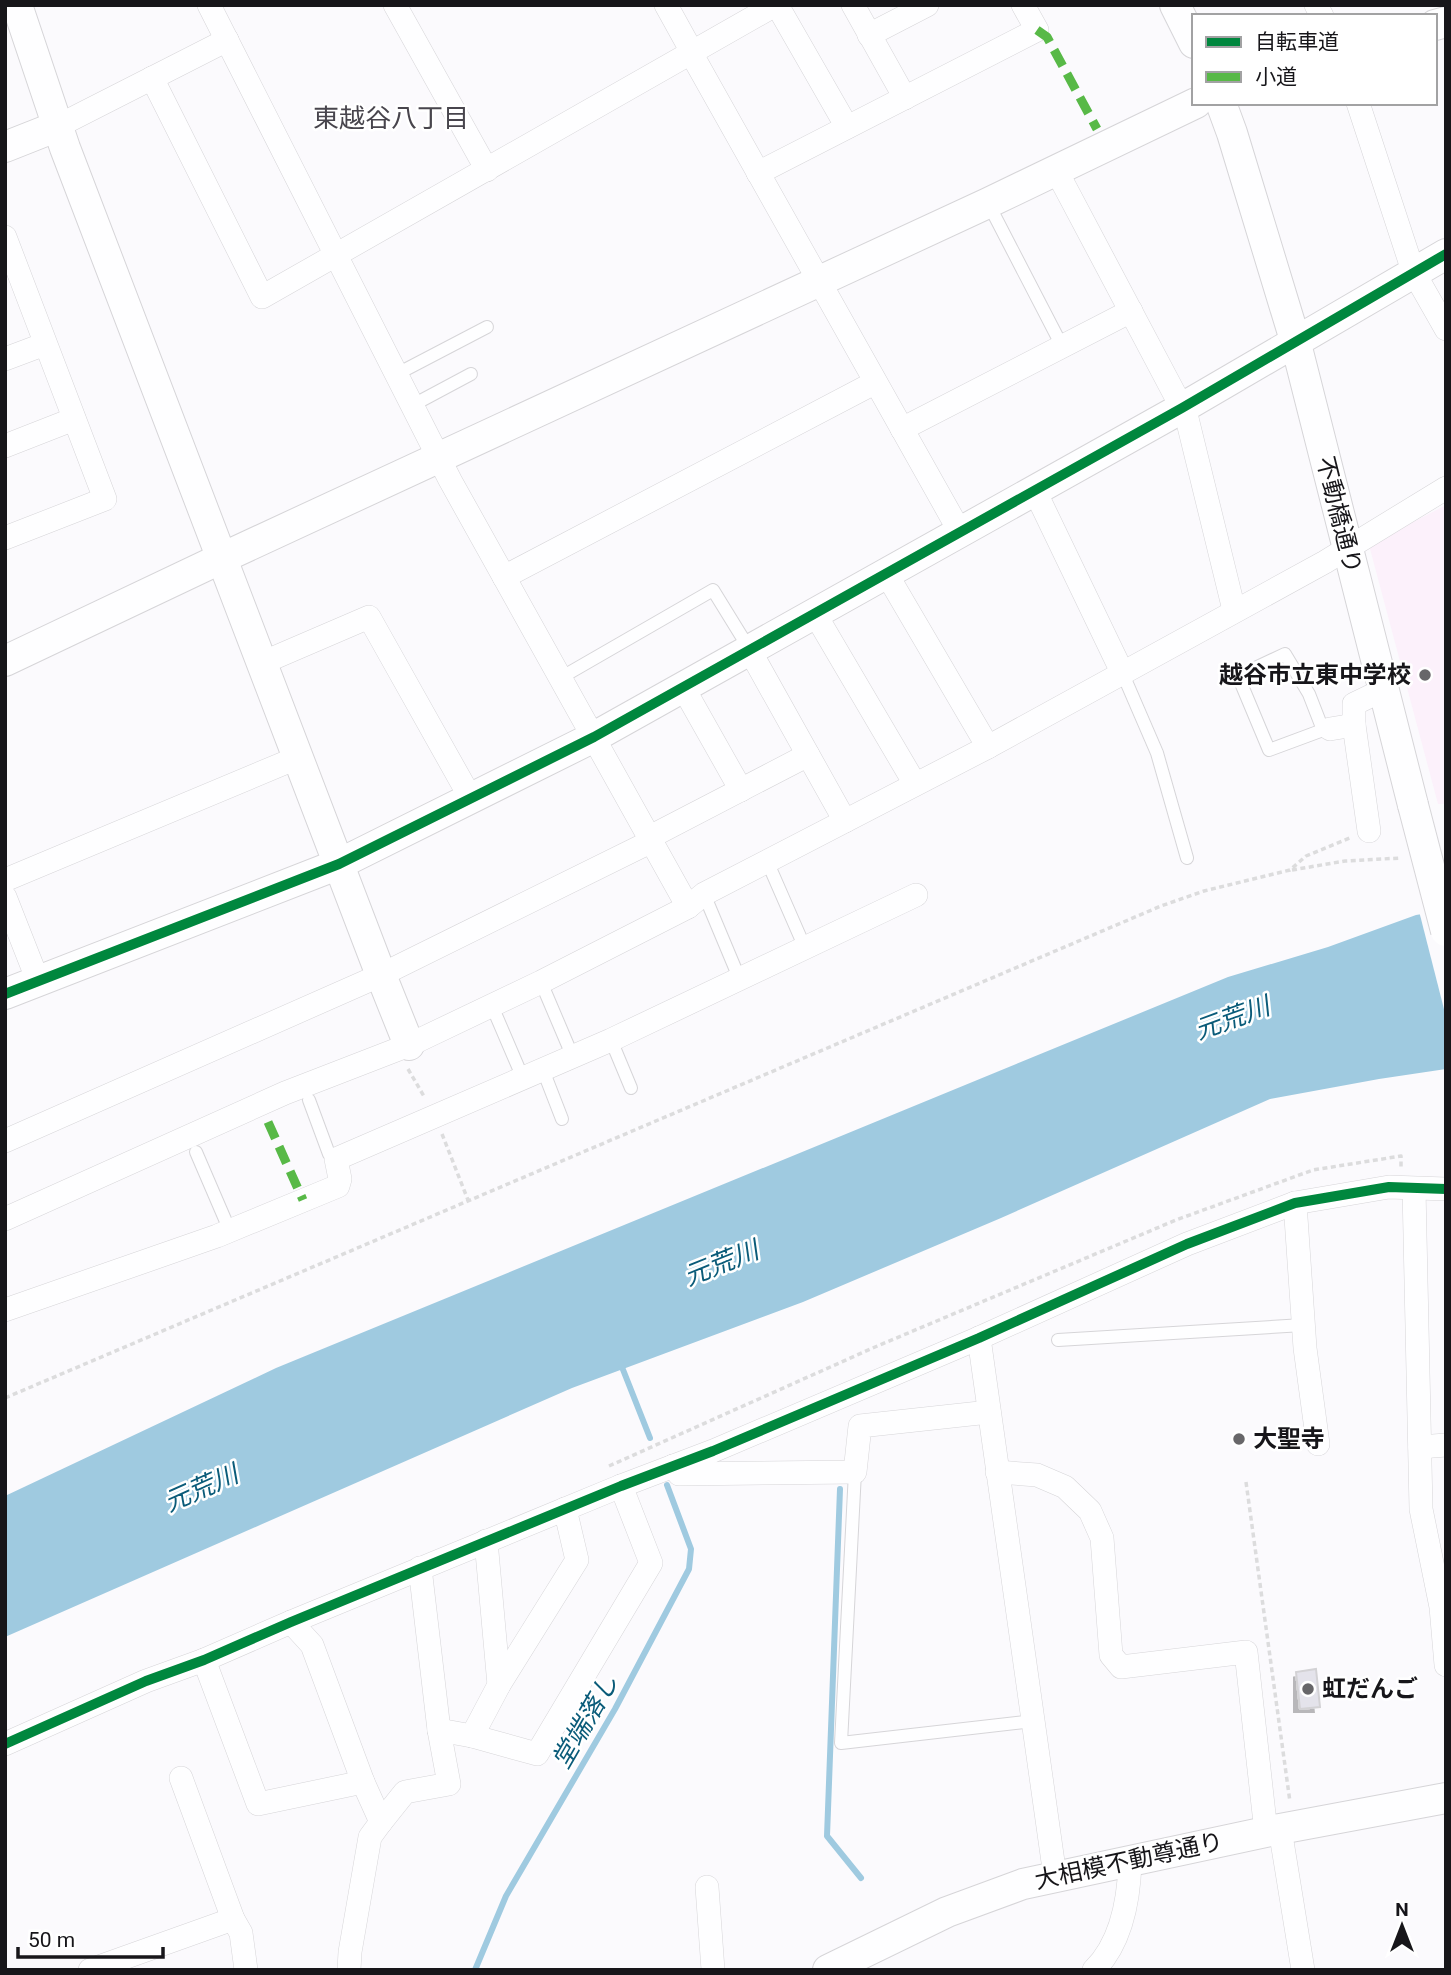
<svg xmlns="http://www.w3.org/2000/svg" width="1451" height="1975" viewBox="0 0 1451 1975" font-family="Roboto,'Noto Sans JP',sans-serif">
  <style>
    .education { fill: #fcf1fb }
    .water { fill: #9fcae0 }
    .pier { fill: #fbfafd }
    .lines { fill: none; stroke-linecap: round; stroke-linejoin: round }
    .stream { stroke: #9fcae0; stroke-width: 6 }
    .building { fill: #e4e3eb; stroke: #d3d2d5; stroke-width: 2; filter: url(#shadow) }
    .service-casing { stroke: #d6d5d8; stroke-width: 14 }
    .minor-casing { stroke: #d6d5d8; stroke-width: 24 }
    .tertiary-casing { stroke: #d6d5d8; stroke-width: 32 }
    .path { stroke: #dcdcdd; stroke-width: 3.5; stroke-dasharray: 5 3.5; stroke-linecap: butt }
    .service { stroke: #fefeff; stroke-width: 12 }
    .minor { stroke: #fefeff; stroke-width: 23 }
    .tertiary { stroke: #fefeff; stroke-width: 30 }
    .tertiary-bridge-casing { stroke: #d6d5d8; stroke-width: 32; stroke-linecap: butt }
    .tertiary-bridge { stroke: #fefeff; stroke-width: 30 }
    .quiet { stroke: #58b947; stroke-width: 9; stroke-dasharray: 18 9; stroke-linecap: butt }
    .cycleway-casing { stroke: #fff; stroke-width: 15 }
    .cycleway { stroke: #00873e; stroke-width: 10 }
    .poi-dot { fill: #676669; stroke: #fff; stroke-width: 2.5 }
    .labels { text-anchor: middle; stroke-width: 5; stroke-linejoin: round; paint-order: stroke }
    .street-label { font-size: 24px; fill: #17161a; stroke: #fff }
    .poi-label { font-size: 24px; font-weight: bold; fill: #17161a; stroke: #fff; text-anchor: start }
    .neighbourhood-label { font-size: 26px; fill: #48454d; stroke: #fff }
    .water-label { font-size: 26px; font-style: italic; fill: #0a5b79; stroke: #fff }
  </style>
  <defs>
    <filter id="shadow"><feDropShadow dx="-6" dy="6" stdDeviation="0" flood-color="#0004"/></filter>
  </defs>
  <rect width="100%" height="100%" fill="#fbfafd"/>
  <polygon class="education" points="1446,505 1446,804 1438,804 1369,545"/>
  <polygon class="water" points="1446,910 1446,1069 1379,1079 1270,1099 1001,1218 803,1302 572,1388 5,1637 5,1496 276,1368 1228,977 1328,947 1416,915"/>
  <polygon class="pier" points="1446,907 1446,1017 1419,911"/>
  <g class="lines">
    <g class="stream">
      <polyline points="620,1362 650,1438"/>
      <polyline points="840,1489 827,1836 861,1878"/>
      <polyline points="475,1970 506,1896 615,1709 689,1569 691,1549 667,1485"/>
    </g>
  </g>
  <polygon class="building" points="1316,1669 1320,1707 1300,1709 1296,1672"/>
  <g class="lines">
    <g class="service-casing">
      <g id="service">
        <polyline points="988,203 1062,346"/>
        <polyline points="397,374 487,327"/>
        <polyline points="413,405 471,374"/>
        <polygon points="1285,654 1309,694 1323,730 1269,750 1238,676"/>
        <polyline points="1122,672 1157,753 1187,858"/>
        <polyline points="562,677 713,590 750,650"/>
        <polyline points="767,861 805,948"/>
        <polyline points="704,894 740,980"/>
        <polyline points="541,982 572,1055"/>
        <polyline points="492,1006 522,1076"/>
        <polyline points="611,1040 631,1088"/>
        <polyline points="543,1070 562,1119"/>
        <polyline points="309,1100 329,1154 337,1161"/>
        <polyline points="196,1152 230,1231"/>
        <polyline points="1058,1340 1303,1325"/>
        <polyline points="855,1472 841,1743 1033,1721"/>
      </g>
    </g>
    <g class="minor-casing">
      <g id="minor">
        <polyline points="209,5 450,480 688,907"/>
        <polyline points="395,5 487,170"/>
        <polyline points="666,5 692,52"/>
        <polyline points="777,5 847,127"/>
        <polyline points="853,5 905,98"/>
        <polyline points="1316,5 1322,16"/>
        <polyline points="869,35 927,5"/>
        <polyline points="691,53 960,532"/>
        <polyline points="152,78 262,297 775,5"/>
        <polyline points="1358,103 1413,271 1446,329"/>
        <polyline points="58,126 227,40"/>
        <polyline points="1056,170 1182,408"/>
        <polyline points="758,173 1037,30 1023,5"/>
        <polyline points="5,237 105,499 5,538"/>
        <polyline points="5,359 45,344"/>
        <polyline points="1184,406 1234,610"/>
        <polyline points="902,429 1131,311"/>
        <polyline points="5,446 74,419"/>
        <polyline points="1034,489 1122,672"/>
        <polyline points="886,573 988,747"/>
        <polyline points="504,577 874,383"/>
        <polyline points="815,614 915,784"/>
        <polyline points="750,651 845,821"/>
        <polyline points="262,663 369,617 470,797"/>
        <polyline points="684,689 741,790"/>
        <polyline points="1330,729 1354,725"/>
        <polyline points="1369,831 1354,725 1354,704 1383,690"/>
        <polyline points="650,837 808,755"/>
        <polyline points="5,880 299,757"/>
        <polyline points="5,897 38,981"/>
        <polyline points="5,1141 381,975 652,841"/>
        <polyline points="1414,1189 1421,1509 1441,1607 1446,1665"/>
        <polyline points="1295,1203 1305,1348 1318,1444"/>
        <polyline points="5,1219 285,1093 409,1045 541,982 688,907 704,894 988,747 1325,562 1446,488"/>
        <polyline points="5,1310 217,1236 338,1186 340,1179 336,1159 611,1040 916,895"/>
        <polyline points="979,1338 1055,1876"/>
        <polyline points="1420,1447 1446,1445"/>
        <polyline points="673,1466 679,1474 855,1472 860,1426 989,1412"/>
        <polyline points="997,1472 1037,1475 1065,1487 1090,1511 1102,1538 1111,1655 1121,1667 1246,1652 1266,1832"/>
        <polyline points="486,1541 499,1685"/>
        <polyline points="291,1622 312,1645 363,1782 381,1822 370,1837 350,1952 349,1970"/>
        <polyline points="204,1660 258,1804 363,1782"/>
        <polyline points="439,1730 472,1736 499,1685 577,1560 565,1509"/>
        <polyline points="472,1736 537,1754 651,1563 621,1486"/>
        <polyline points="5,1744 146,1681 204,1660 291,1622 621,1486 713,1451 979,1338 1187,1244 1295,1203 1389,1187 1446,1189"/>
        <polyline points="181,1778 233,1919 241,1933 246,1970"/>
        <polyline points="381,1822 405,1792 449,1784 439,1730 420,1568"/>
        <polyline points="1280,1829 1303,1970"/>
        <polyline points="707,1887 713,1970"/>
        <polyline points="90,1970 233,1919"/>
        <path d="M1094,1970C1121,1943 1129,1899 1130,1862"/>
      </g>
    </g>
    <g class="tertiary-casing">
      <g id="tertiary">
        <polyline points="17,5 65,148 381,975 409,1045"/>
        <polyline points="1175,5 1194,43"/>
        <polyline points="1435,25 1446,22"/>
        <polyline points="1221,103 1232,133 1295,340 1413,805"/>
        <polyline points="5,147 58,126"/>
        <polyline points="5,661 222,558 988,203 1196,103"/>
        <polyline points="5,994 339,864 594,737 1182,408 1446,254"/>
        <polyline points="828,1970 947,1912 1023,1884 1280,1829 1446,1798"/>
      </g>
    </g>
    <g class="path">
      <polyline points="1292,870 1345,861 1401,858"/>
      <polyline points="408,1069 425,1098"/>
      <polyline points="442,1134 468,1200"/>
      <polyline points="5,1398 1161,906 1204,891 1290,870 1306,856 1352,837"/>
      <polyline points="609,1466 875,1347 1176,1220 1313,1170 1401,1156 1401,1167"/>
      <polyline points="1246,1482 1290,1802"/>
    </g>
    <use href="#service" class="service"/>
    <use href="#minor" class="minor"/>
    <use href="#tertiary" class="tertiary"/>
    <g class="tertiary-bridge-casing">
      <polyline id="tertiary-bridge" points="1413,805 1446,931"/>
    </g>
    <use href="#tertiary-bridge" class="tertiary-bridge"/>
    <g class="quiet">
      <polyline points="1037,30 1047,37 1097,129"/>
      <polyline points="268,1122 303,1200"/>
    </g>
    <g class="cycleway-casing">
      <g id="cycleway">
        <polyline points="5,994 339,864 594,737 1182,408 1446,254"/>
        <polyline points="5,1744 146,1681 204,1660 291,1622 621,1486 713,1451 979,1338 1187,1244 1295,1203 1389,1187 1446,1189"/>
      </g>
    </g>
    <use href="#cycleway" class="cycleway"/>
  </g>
  <g class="poi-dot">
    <circle cx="1425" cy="675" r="7"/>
    <circle cx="1239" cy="1439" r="7"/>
    <circle cx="1308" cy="1689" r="7"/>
  </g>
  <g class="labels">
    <g class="street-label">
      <text transform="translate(1339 515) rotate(76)" y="8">不動橋通り</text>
      <text transform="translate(1129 1861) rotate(-12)" y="8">大相模不動尊通り</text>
    </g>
    <g class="poi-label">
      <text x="1411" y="683" text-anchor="end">越谷市立東中学校</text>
      <text x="1253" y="1447">大聖寺</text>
      <text x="1322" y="1697">虹だんご</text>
    </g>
    <g class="neighbourhood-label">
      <text x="391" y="127">東越谷八丁目</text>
    </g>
    <g class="water-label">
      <text transform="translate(1232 1018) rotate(-20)" y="9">元荒川</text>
      <text transform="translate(721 1263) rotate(-22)" y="9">元荒川</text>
      <text transform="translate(201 1488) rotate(-24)" y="9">元荒川</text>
      <text transform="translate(585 1721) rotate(-60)" y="9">堂端落し</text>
    </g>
  </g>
  <rect width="1451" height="1975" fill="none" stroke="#17161a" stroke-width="14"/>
  <rect x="1192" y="14" width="245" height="91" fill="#ffffff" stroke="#a2a2a3" stroke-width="2"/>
  <rect x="1206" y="37" width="35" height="10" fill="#00873e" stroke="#a2a2a3" stroke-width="2"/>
  <text x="1255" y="49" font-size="21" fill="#17161a">自転車道</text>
  <rect x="1206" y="72" width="35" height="10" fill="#58b947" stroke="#a2a2a3" stroke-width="2"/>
  <text x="1255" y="84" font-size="21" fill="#17161a">小道</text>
  <g transform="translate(1402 1926)" stroke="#ffffff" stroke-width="5" paint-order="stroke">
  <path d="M0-5L12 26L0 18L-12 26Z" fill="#17161a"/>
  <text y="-10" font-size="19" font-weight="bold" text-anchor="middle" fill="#17161a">N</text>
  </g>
  <path d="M18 1947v10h145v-10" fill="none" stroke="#17161a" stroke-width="3.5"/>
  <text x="28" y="1947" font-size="21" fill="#17161a" stroke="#ffffff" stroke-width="5" paint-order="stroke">50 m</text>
</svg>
